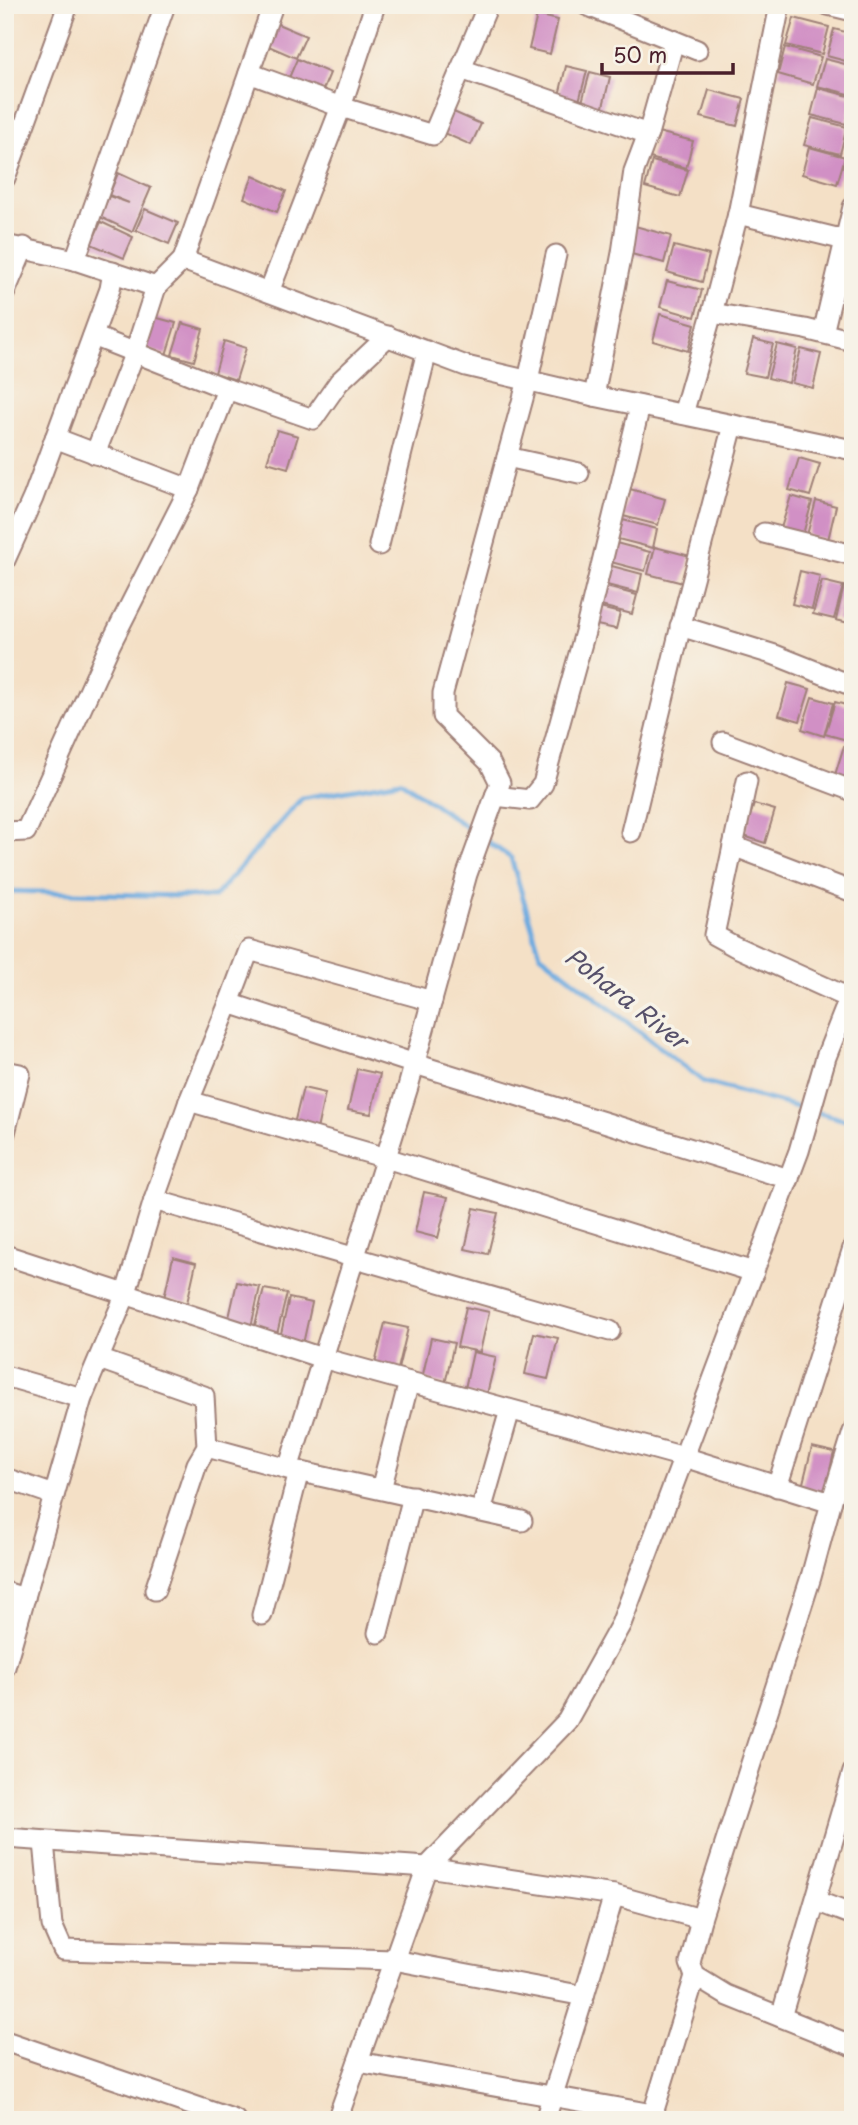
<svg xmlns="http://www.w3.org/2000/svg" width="858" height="2125" viewBox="0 0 858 2125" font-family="'Playpen Sans',sans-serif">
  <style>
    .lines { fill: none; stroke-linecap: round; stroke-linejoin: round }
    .stream { stroke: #6daadf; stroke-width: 5 }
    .building { fill: #d190c5 }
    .minor-casing { stroke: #9f8078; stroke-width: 23 }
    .minor { stroke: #fff; stroke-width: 19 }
    .labels { text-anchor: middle; stroke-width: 7; stroke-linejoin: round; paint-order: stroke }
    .water-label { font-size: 24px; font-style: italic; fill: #56506a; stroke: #f7f3e8 }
  </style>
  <rect width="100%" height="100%" fill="#f7f3e8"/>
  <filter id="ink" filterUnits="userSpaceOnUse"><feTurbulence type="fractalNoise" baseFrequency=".0143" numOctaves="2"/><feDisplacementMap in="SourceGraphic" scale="14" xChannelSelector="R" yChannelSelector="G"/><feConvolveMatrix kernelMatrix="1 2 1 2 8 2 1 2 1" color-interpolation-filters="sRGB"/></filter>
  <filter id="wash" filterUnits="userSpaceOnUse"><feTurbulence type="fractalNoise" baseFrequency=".00686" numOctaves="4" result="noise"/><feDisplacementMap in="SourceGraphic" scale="28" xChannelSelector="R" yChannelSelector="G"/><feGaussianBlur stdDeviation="1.57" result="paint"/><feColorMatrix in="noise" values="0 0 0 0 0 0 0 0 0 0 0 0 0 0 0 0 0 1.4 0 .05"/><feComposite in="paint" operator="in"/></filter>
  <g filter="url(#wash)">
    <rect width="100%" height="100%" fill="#f4e0c6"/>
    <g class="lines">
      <polyline class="stream" points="5,891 214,897 302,798 401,781 511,858 540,954 704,1082 853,1122"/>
    </g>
    <g id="blocks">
      <g class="building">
        <polygon points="537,15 558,20 550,54 529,49"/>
        <polygon points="794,18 829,27 822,54 786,45"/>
        <polygon points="273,22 306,36 296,58 264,44"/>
        <polygon points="834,29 853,34 853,63 827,56"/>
        <polygon points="785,47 821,57 813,84 778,74"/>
        <polygon points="297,59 330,73 321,95 288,80"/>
        <polygon points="825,59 853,66 853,95 817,86"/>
        <polygon points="566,66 587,71 578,105 558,100"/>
        <polygon points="590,72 610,77 602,111 581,106"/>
        <polygon points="818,88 853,97 846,124 811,115"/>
        <polygon points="709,90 744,99 737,126 701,117"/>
        <polygon points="449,110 481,124 471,145 439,131"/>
        <polygon points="812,118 847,127 840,154 804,145"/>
        <polygon points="658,132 693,141 686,168 650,158"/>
        <polygon points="809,147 845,157 837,184 802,174"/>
        <polygon points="652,161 688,170 680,197 645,187"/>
        <polygon points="118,173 151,188 132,232 100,217 109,196 129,203 109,195"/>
        <polygon points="253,176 286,191 277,212 244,198"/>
        <polygon points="145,209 178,223 169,244 136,230"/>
        <polygon points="101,222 133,237 124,258 91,244"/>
        <polygon points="635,226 671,236 664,263 628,253"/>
        <polygon points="674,246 709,255 702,282 667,272"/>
        <polygon points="667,281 702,290 695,317 660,307"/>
        <polygon points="660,314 695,324 688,351 653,341"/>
        <polygon points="154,317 176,323 166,355 145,349"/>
        <polygon points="182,323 203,329 194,361 172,355"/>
        <polygon points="753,339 773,344 765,377 744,373"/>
        <polygon points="224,341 246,348 236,380 215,373"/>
        <polygon points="777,344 797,349 789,383 768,378"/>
        <polygon points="801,349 821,354 813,388 792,383"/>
        <polygon points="277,430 298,436 288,468 267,462"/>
        <polygon points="799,458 820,464 810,496 789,490"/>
        <polygon points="630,489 665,499 658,525 623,516"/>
        <polygon points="791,496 812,502 803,534 781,528"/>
        <polygon points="816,501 836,506 828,540 807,535"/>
        <polygon points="623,520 657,529 653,548 618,539"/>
        <polygon points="616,543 650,552 645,571 611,562"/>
        <polygon points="655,547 690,556 683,583 648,574"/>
        <polygon points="608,565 642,574 638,593 603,584"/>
        <polygon points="800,571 820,576 812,609 792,604"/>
        <polygon points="822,581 843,586 834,619 813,614"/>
        <polygon points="602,586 637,595 632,614 597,605"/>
        <polygon points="844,586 853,588 853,624 836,620"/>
        <polygon points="596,607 620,613 616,629 592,624"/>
        <polygon points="788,683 810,689 800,721 779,715"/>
        <polygon points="812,697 833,703 824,736 802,729"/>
        <polygon points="835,702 853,707 853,720 847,740 825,734"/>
        <polygon points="844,746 853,748 853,783 834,778"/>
        <polygon points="754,804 775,810 765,843 744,836"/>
        <polygon points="357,1069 380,1074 371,1114 348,1110"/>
        <polygon points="303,1088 325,1093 316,1134 293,1128"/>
        <polygon points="424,1192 448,1197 438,1238 415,1232"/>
        <polygon points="474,1208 498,1213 488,1254 465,1249"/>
        <polygon points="173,1257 196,1263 187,1303 164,1298"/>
        <polygon points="237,1282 260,1287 251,1327 228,1322"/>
        <polygon points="264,1289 287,1293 277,1334 254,1329"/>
        <polygon points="289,1298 312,1303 303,1344 280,1338"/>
        <polygon points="466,1307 489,1312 480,1352 457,1347"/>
        <polygon points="385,1323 408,1328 398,1369 375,1364"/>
        <polygon points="534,1333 558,1338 548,1379 525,1374"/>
        <polygon points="431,1338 454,1343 445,1384 422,1379"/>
        <polygon points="473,1352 496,1357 486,1398 464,1393"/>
        <polygon points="812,1447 834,1452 825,1492 802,1487"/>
      </g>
    </g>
  </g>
  <g filter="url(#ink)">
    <use href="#blocks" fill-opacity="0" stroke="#9f8078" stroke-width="2"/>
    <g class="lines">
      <g class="minor-casing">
        <g id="minor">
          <polyline points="375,5 341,107 433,135 488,5"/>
          <polyline points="586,5 697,50"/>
          <polyline points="780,5 738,214 712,313 805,329 853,341"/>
          <polyline points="828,5 853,11"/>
          <polyline points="461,69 648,134 674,41"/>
          <polyline points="249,73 341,107 269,292"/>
          <polyline points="5,178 68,5"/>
          <polyline points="738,214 853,242"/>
          <polyline points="5,245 75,260 156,287 183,260 466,366 594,396 853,450"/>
          <polyline points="75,260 165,5"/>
          <polyline points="183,260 273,5"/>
          <polyline points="5,292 24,247"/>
          <polyline points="823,333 853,207"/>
          <polyline points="93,336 227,389 313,419 339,382 388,336"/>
          <polyline points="594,396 622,253 634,171 648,134"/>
          <polyline points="683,414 712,313"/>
          <polyline points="55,438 189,489"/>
          <polyline points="95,454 135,352 156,287"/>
          <polyline points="507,457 579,473"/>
          <polyline points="764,533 853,555"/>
          <polyline points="379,545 427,351"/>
          <polyline points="5,560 33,498 110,289 113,272"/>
          <polyline points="680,626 775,655 853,686"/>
          <polyline points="723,742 853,791"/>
          <polyline points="747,781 714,935 734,946 849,998"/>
          <polyline points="495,796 530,800 543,784 585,632 640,406"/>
          <polyline points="5,832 26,831 110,645 189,489 227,389"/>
          <polyline points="631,832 685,609 733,425"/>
          <polyline points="733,846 853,892"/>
          <polyline points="229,1003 249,950 432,1001"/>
          <polyline points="5,1071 20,1074 5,1133"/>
          <polyline points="189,1101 386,1158 754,1272"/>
          <polyline points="154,1200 610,1331"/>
          <polyline points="5,1255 322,1358 684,1457 831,1503 853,1432"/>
          <polyline points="99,1359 204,1396 207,1447 197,1464 155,1590"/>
          <polyline points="5,1376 82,1398"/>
          <polyline points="207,1447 288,1469 522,1521"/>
          <polyline points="288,1469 408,1087 467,874 500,783 490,763 443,716 443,693 528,380 556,255"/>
          <polyline points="5,1478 54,1495"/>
          <polyline points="777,1487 853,1248"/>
          <polyline points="381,1489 409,1382"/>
          <polyline points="831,1503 811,1577 701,1919 690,1963 695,1976 726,1995 853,2046"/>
          <polyline points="481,1511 510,1410"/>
          <polyline points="5,1592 25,1598"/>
          <polyline points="262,1615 299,1471"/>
          <polyline points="378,1633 413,1496"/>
          <polyline points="5,1667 82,1398 125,1296 154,1200 189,1101 229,1003 415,1064 789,1179"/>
          <polyline points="5,1838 427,1867 614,1895 701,1919"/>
          <polyline points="44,1842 52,1925 63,1950 394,1960 584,1996 614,1895"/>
          <polyline points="816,1901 853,1915"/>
          <polyline points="781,2017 853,1772"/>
          <polyline points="5,2041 235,2120"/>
          <polyline points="358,2062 653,2114"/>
          <polyline points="337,2120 427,1867 567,1721 621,1624 799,1151 826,1057 853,989"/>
          <polyline points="545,2120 584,1996"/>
          <polyline points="651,2120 695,1976"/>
        </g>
      </g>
      <use href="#minor" class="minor"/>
    </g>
  </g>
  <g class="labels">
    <g class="water-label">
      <text transform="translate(626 999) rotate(38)" y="8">Pohara River</text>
    </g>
  </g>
  <rect width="858" height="2125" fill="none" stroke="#f7f3e8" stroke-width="28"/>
  <path d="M602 63v10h131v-10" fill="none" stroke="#4a1f2b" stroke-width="3.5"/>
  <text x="613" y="63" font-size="21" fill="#4a1f2b" stroke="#f7f3e8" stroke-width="5" paint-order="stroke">50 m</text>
</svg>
